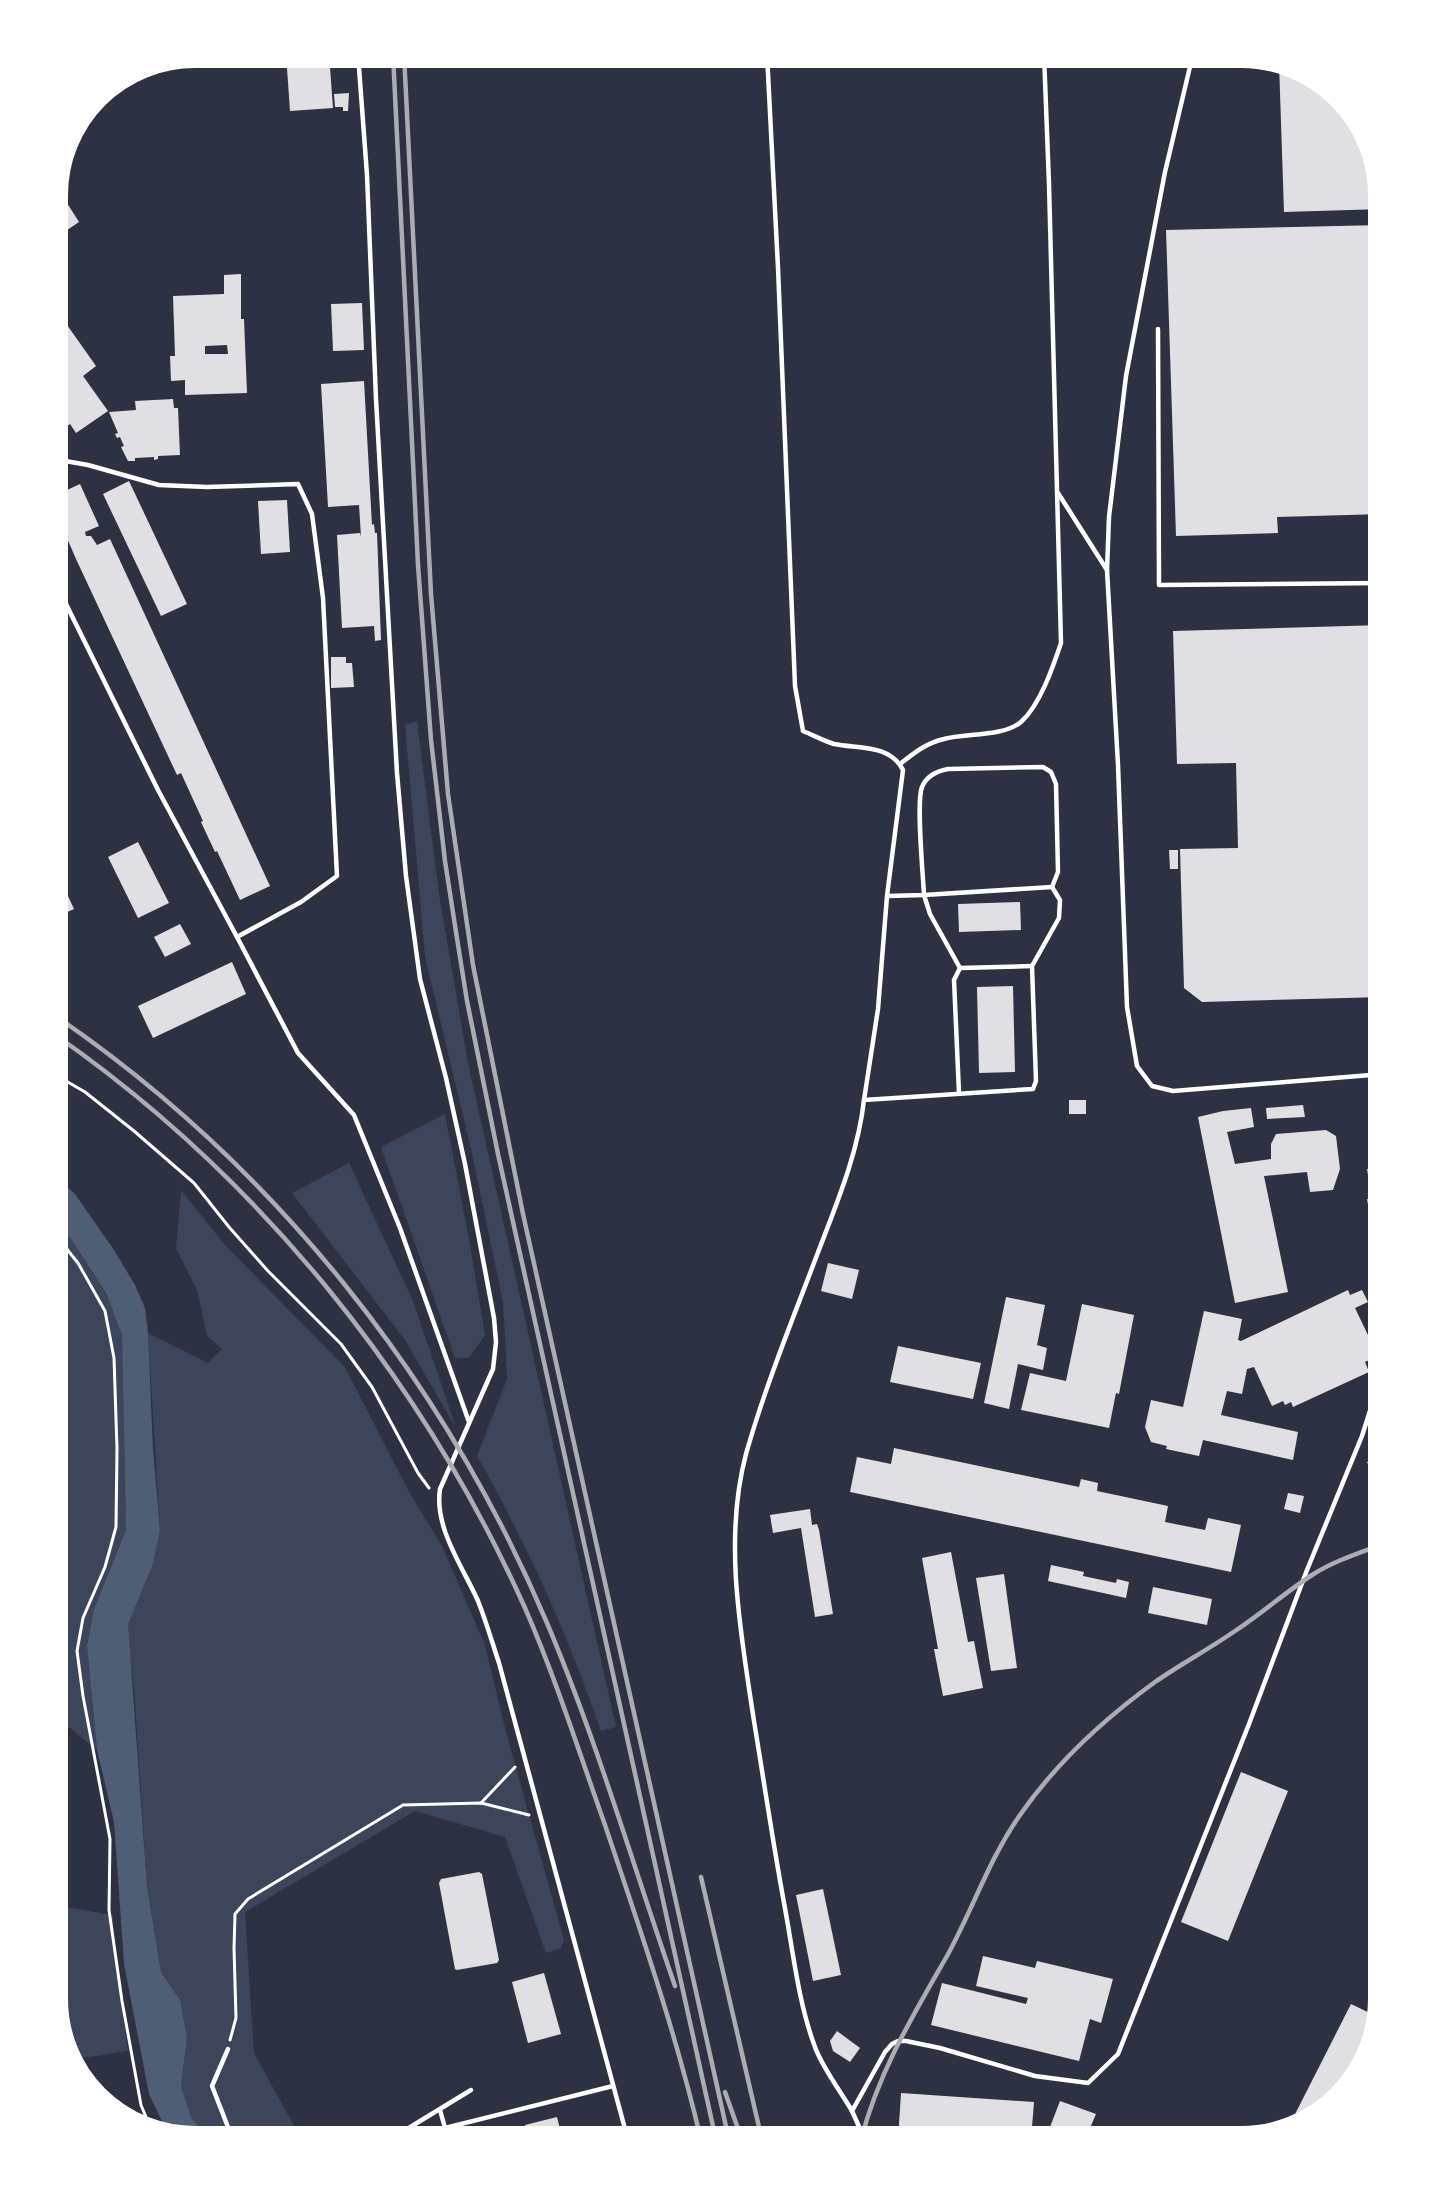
<svg xmlns="http://www.w3.org/2000/svg" width="1437" height="2194" viewBox="0 0 1437 2194" font-family="Signika,sans-serif">
  <style>
    .green { fill: #3c4559 }
    .water { fill: #4f5d75 }
    .building { fill: #e0e0e3; fill-rule: evenodd }
    .lines { fill: none; stroke-linecap: round; stroke-linejoin: round }
    .path { stroke: #fff; stroke-width: 3 }
    .service { stroke: #fff; stroke-width: 4.5 }
    .rail { stroke: #abadb3; stroke-width: 4.5 }
    .rim { fill: none; stroke: #fff; stroke-width: 8 }
  </style>
  <rect width="100%" height="100%" fill="#2d3142"/>
  <g class="green">
    <path d="M417,721L439,894L468,1063L616,1727L601,1731C568,1635 527,1544 477,1456L507,1379L503,1302L471,1149L425,957L405,725Z"/>
    <polygon points="445,1114 469,1239 485,1335 469,1358 455,1358 381,1147"/>
    <polygon points="349,1163 413,1301 456,1428 405,1340 292,1193"/>
    <polygon points="181,1190 225,1245 345,1367 408,1490 442,1546 485,1645 505,1728 564,1940 561,1948 546,1953 505,1837 415,1811 245,1912 254,2053 302,2140 211,2140 192,2119 181,2087 187,2037 180,2000 161,1972 147,1886 134,1688 126,1627 153,1564 160,1530 148,1333 208,1363 222,1349 207,1336 197,1290 176,1248"/>
    <polygon points="54,1218 71,1239 106,1293 122,1334 126,1530 94,1609 87,1646 97,1750 54,1715"/>
    <polygon points="54,1905 113,1915 114,1951 128,2051 70,2060 54,1999"/>
  </g>
  <polygon class="water" points="54,1176 75,1194 114,1250 135,1285 145,1308 148,1333 153,1449 160,1530 153,1564 128,1624 147,1886 161,1972 180,2000 187,2037 181,2087 192,2119 211,2140 186,2140 168,2134 149,2094 124,1964 114,1822 97,1750 87,1646 94,1609 126,1530 122,1335 106,1293 71,1239 54,1218"/>
  <g class="building">
    <polygon points="286,54 329,54 333,108 290,111"/>
    <polygon points="1279,63 1313,73 1364,125 1383,195 1383,209 1284,212"/>
    <polygon points="349,93 348,111 343,111 343,107 335,107 334,94"/>
    <polygon points="55,184 79,222 54,239 54,186"/>
    <polygon points="1383,225 1383,514 1277,517 1278,533 1176,536 1166,230"/>
    <path d="M241,274V319H244L247,393L185,395V380L171,381L170,356H175L173,296L224,294V275ZM227,345L228,354H205V346Z"/>
    <polygon points="362,303 364,350 333,351 331,304"/>
    <polygon points="60,315 96,366 83,376 108,411 76,433 70,424 54,435 54,319"/>
    <polygon points="364,381 372,525 374,524 375,533 377,533 381,640 375,641 374,626 342,628 337,535 360,533 361,537 359,505 328,507 321,384"/>
    <polygon points="173,399 174,408 178,408 180,455 158,456 158,459 154,460 154,457 135,458 135,461 128,461 121,447 124,446 120,437 117,438 115,434 118,433 109,412 136,410 135,401"/>
    <polygon points="129,481 187,604 161,616 103,494"/>
    <polygon points="80,484 99,526 85,532 86,536 91,536 97,545 110,539 270,886 240,900 217,851 215,852 201,822 203,821 181,773 177,775 76,559 54,508 54,496"/>
    <polygon points="287,500 290,552 261,554 258,501"/>
    <polygon points="1383,625 1383,759 1381,759 1383,997 1202,1002 1184,988 1180,849 1238,848 1236,763 1177,764 1173,631"/>
    <polygon points="331,657 346,657 346,663 352,663 354,687 331,688"/>
    <polygon points="138,842 169,903 138,918 108,857"/>
    <polygon points="1169,850 1178,850 1178,869 1170,869"/>
    <polygon points="54,866 74,909 54,918"/>
    <polygon points="1020,902 1021,930 959,932 958,904"/>
    <polygon points="180,924 191,944 165,957 154,937"/>
    <polygon points="232,962 246,994 153,1038 138,1006"/>
    <polygon points="1013,986 1015,1072 979,1073 977,987"/>
    <rect x="1069" y="1100" width="17" height="14"/>
    <polygon points="1303,1105 1305,1117 1267,1119 1266,1108"/>
    <polygon points="1251,1108 1254,1127 1227,1132 1235,1164 1271,1159 1271,1144 1276,1134 1326,1130 1336,1136 1340,1169 1333,1190 1310,1192 1307,1172 1264,1176 1288,1292 1235,1303 1198,1117 1223,1111"/>
    <polygon points="1383,1166 1383,1257 1382,1257 1374,1213 1370,1214 1367,1199 1372,1199 1367,1169"/>
    <polygon points="828,1263 859,1270 852,1299 821,1291"/>
    <polygon points="1348,1290 1350,1295 1362,1290 1368,1302 1355,1308 1378,1356 1365,1362 1369,1372 1293,1407 1291,1402 1285,1405 1283,1401 1272,1406 1254,1367 1247,1369 1242,1394 1227,1391 1221,1415 1298,1432 1293,1460 1203,1440 1199,1456 1166,1449 1167,1446 1151,1442 1145,1427 1151,1400 1183,1407 1204,1311 1242,1319 1238,1340 1241,1341"/>
    <polygon points="1006,1297 1045,1305 1037,1345 1047,1348 1043,1370 1018,1364 1009,1409 984,1403"/>
    <polygon points="1082,1304 1134,1315 1119,1394 1116,1393 1109,1428 1021,1410 1030,1373 1066,1381"/>
    <polygon points="898,1346 981,1363 973,1399 890,1382"/>
    <polygon points="894,1448 1079,1487 1081,1479 1098,1483 1097,1491 1168,1506 1165,1522 1205,1530 1208,1518 1241,1525 1231,1572 850,1492 857,1457 891,1464"/>
    <polygon points="1383,1454 1383,1461 1370,1468 1367,1462"/>
    <polygon points="1288,1493 1304,1496 1300,1513 1284,1509"/>
    <polygon points="810,1509 812,1525 817,1524 819,1530 833,1614 815,1617 801,1528 773,1533 770,1515"/>
    <polygon points="951,1552 968,1642 974,1641 983,1688 943,1696 934,1649 938,1649 922,1558"/>
    <polygon points="1051,1565 1084,1572 1083,1576 1116,1583 1117,1579 1129,1582 1126,1598 1048,1581"/>
    <polygon points="1004,1574 1017,1668 991,1671 976,1578"/>
    <polygon points="1153,1587 1212,1599 1207,1625 1148,1613"/>
    <polygon points="1241,1772 1288,1791 1228,1941 1181,1922"/>
    <polygon points="479,1872 482,1874 499,1960 497,1963 457,1970 455,1969 439,1883 441,1879"/>
    <polygon points="823,1889 841,1975 813,1981 796,1895"/>
    <polygon points="983,1956 1035,1968 1037,1961 1113,1979 1101,2023 1090,2019 1079,2061 931,2025 942,1983 1026,2004 1028,1998 976,1986"/>
    <polygon points="544,1973 561,2034 528,2043 512,1982"/>
    <polygon points="1351,2004 1378,2017 1377,2022 1340,2093 1312,2121 1288,2128"/>
    <polygon points="837,2031 860,2048 850,2062 833,2051 830,2041"/>
    <polygon points="85,2067 88,2084 73,2069"/>
    <polygon points="901,2093 1034,2102 1031,2140 898,2140"/>
    <polygon points="1060,2101 1096,2114 1085,2140 1045,2140"/>
    <polygon points="557,2117 560,2129 529,2137 525,2125"/>
    <polygon points="1107,2131 1131,2140 1104,2140"/>
  </g>
  <g class="lines">
    <g class="path">
      <polyline points="54,1074 85,1092 134,1131 194,1183 229,1227 268,1271 341,1344 372,1387 418,1473 429,1488"/>
      <polyline points="54,1233 78,1263 105,1311 114,1358 117,1449 116,1527 105,1567 83,1618 77,1651 83,1696 110,1839 109,1910 122,2001 141,2105 151,2129"/>
      <polyline points="481,1803 515,1767"/>
      <polyline points="230,2040 236,2018 234,1948 235,1914 248,1899 403,1805 481,1803 529,1815"/>
    </g>
    <g class="service">
      <path d="M358,54L367,175L376,399L397,773L406,876L420,979L446,1078L465,1164L494,1318L496,1342L493,1369L440,1489C434,1528 463,1567 478,1601C486,1621 492,1642 499,1663L628,2140"/>
      <path d="M767,54L778,268L795,686L803,731C813,735 824,741 834,744C859,749 890,744 903,770L887,896L878,1009L864,1100"/>
      <polyline points="1193,54 1165,172 1126,376 1109,517 1107,570 1118,765 1127,1007 1137,1066 1152,1086 1173,1091 1383,1074"/>
      <polyline points="1158,329 1159,585 1383,583"/>
      <polyline points="1058,493 1107,570"/>
      <polyline points="54,575 66,604 158,790 237,937 301,902 337,876 323,598 312,514 298,484 207,487 159,485 88,465 54,459"/>
      <path d="M900,764C914,753 926,743 944,739C966,733 1003,737 1021,722C1040,705 1053,667 1061,643L1049,184L1044,54"/>
      <path d="M887,896L924,895C923,874 916,801 922,787C927,775 937,771 948,769L1043,767L1051,772L1056,784L1058,872L1052,887"/>
      <polyline points="237,937 298,1053 354,1115 400,1228 469,1422"/>
      <polyline points="960,968 1032,966"/>
      <polyline points="228,2049 212,2086 233,2140"/>
      <polyline points="440,2110 445,2128 613,2086"/>
      <path d="M852,2111C841,2092 822,2067 815,2047C798,2002 793,1950 784,1903C773,1843 764,1782 754,1721C741,1635 723,1540 746,1454C765,1387 792,1321 817,1255C836,1205 858,1154 864,1100L1033,1089L1036,1081L1032,966L1059,918L1060,900L1052,887L924,895L930,914L960,968L954,980L959,1093"/>
      <polyline points="389,2140 471,2090"/>
      <polyline points="865,2140 852,2111 885,2052 892,2044 898,2041 906,2041 940,2048 1035,2076 1088,2083 1118,2054 1249,1724 1307,1570 1362,1436 1383,1370"/>
    </g>
    <g class="rail">
      <polyline points="393,54 418,565 431,740 445,861 456,932 467,1001 498,1154 716,2140"/>
      <polyline points="404,54 431,594 448,794 473,965 523,1214 729,2140"/>
      <path d="M54,1015C273,1164 444,1380 547,1623C597,1741 633,1865 675,1986"/>
      <path d="M54,1034C260,1177 423,1381 525,1608C556,1679 579,1752 605,1825C640,1929 676,2033 701,2140"/>
      <polyline points="701,1877 762,2140"/>
      <polyline points="725,2092 742,2140"/>
      <polyline points="783,2129 786,2140"/>
      <path d="M861,2140C878,2073 913,2015 947,1956C973,1909 989,1859 1020,1815C1056,1763 1104,1719 1155,1682C1181,1664 1209,1649 1235,1631C1262,1613 1286,1592 1312,1575C1334,1561 1359,1553 1383,1544"/>
    </g>
  </g>
  <path d="M0 0H1437V2194H0ZM195 64H1241A131 131 0 0 1 1372 195V1999A131 131 0 0 1 1241 2130H195A131 131 0 0 1 64 1999V195A131 131 0 0 1 195 64Z" fill="#fff" fill-rule="evenodd"/>
  <path class="rim" d="M195 64H1241A131 131 0 0 1 1372 195V1999A131 131 0 0 1 1241 2130H195A131 131 0 0 1 64 1999V195A131 131 0 0 1 195 64Z"/>
</svg>
